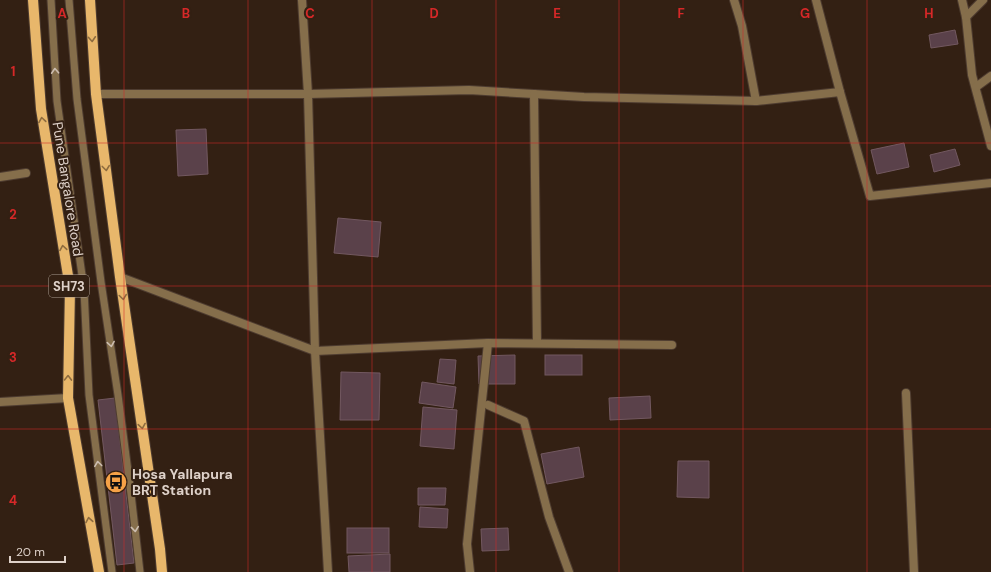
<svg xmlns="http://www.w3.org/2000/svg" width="991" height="572" viewBox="0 0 991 572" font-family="'DM Sans',sans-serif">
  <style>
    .building { fill: #5a414a; stroke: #725860 }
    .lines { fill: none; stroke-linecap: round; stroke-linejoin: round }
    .service-casing { stroke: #4e3c30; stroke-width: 9 }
    .minor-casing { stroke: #4e3c30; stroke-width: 10 }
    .primary-casing { stroke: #4e3c30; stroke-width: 12 }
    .service { stroke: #856e4b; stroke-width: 7 }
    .minor { stroke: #856e4b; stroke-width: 8 }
    .primary { stroke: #e8b76b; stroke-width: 10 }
    .oneway { stroke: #8e6c3f }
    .oneway2 { stroke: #ccbdb0 }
    .grid { fill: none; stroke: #d62828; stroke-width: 1; stroke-opacity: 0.55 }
    .labels { text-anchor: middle; stroke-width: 4; stroke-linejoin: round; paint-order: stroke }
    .shield { fill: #332013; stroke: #ab9c92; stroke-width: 1 }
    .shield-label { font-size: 13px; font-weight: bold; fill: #ded1c9 }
    .street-label { font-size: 14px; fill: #ded1c9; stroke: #332013 }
    .poi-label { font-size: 14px; font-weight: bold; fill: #ded1c9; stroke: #332013; text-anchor: start }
    .grid-label { font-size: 13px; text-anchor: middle; font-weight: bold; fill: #d62828; stroke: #332013; stroke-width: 4; stroke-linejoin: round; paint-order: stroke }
  </style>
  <rect width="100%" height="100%" fill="#332013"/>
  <g class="building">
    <polygon points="955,30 958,44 931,48 929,35"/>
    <polygon points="206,129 208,174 178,176 176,130"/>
    <polygon points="904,143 909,167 877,174 871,150"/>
    <polygon points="955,149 960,165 934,172 930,155"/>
    <polygon points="338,218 381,222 378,257 334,253"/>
    <polygon points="515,355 515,384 479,384 478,356"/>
    <rect x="545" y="355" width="37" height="20"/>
    <polygon points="440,359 456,360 454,384 437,382"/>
    <polygon points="341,372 380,373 379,420 340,420"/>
    <polygon points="422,382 456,387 453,408 419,403"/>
    <polygon points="650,396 651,418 610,420 609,398"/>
    <polygon points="115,398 134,563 117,565 98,400"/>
    <polygon points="423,407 457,410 454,449 420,446"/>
    <polygon points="579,447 584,477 547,484 541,454"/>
    <polygon points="678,461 709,461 709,498 677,497"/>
    <polygon points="418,488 446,488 445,505 418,505"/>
    <polygon points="420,507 448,509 447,528 419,527"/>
    <rect x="347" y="528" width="42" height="25"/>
    <polygon points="508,528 509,550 482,551 481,529"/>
    <polygon points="390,554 390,572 349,572 348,556"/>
  </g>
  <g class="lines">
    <g class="service-casing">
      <g id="service">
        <polyline points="51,0 57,101 84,289 89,395 112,572"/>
        <polyline points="69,0 77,99 101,282 118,395 131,494 140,572"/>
      </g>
    </g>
    <g class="minor-casing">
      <g id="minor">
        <polyline points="302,0 308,94 315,351 328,572"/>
        <polyline points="734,0 742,26 756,101"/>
        <polyline points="816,0 840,92 870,196 991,183"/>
        <polyline points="962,0 966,17 972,75 991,146"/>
        <polyline points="966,17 983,0"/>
        <polyline points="976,87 991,76"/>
        <polyline points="96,94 308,94 469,90 534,94 584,97 756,101 840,92"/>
        <polyline points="534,94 537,343"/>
        <polyline points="0,177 26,173"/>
        <polyline points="120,277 315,351 488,343 672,345"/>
        <polyline points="906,393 914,572"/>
        <polyline points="0,402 68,398"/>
        <polyline points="488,405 524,421 549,517 569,572"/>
        <polyline points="470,572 467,544 488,343"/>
      </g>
    </g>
    <g class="primary-casing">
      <g id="primary">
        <polyline points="33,0 41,109 70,288 68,398 99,572"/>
        <polyline points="90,0 96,94 120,277 160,549 162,572"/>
      </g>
    </g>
    <use href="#service" class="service"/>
    <use href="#minor" class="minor"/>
    <use href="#primary" class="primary"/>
  </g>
  <defs><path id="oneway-chevron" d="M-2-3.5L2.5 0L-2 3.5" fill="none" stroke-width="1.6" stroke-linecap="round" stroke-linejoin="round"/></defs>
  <g class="oneway">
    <use href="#oneway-chevron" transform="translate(92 39) rotate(86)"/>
    <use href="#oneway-chevron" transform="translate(42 120) rotate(-99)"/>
    <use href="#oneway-chevron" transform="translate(106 168) rotate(83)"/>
    <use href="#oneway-chevron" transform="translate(63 248) rotate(-99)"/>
    <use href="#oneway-chevron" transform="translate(123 297) rotate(82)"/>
    <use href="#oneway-chevron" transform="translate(68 378) rotate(-89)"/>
    <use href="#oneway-chevron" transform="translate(142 426) rotate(81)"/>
    <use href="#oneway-chevron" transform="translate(89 520) rotate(-100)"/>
  </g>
  <g class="oneway2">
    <use href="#oneway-chevron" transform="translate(55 71) rotate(-93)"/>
    <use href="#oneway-chevron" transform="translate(111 344) rotate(81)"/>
    <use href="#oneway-chevron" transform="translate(98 464) rotate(-97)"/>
    <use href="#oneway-chevron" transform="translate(135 529) rotate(84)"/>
  </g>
  <path class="grid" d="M124,0V572M248,0V572M372,0V572M496,0V572M619,0V572M743,0V572M867,0V572M0,143H991M0,286H991M0,429H991"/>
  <defs>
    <g id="bus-disc" transform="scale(1.15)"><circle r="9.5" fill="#f6a247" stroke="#332013"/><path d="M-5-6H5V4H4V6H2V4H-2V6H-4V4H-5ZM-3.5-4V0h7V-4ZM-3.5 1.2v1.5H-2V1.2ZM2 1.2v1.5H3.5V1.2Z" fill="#111"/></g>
  </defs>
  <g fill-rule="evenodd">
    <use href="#bus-disc" x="116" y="482"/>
  </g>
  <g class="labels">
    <rect class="shield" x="49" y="275" width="40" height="22" rx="3"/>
    <g class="shield-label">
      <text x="69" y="291">SH73</text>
    </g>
    <g class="street-label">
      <text transform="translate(68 189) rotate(81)" y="5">Pune Bangalore Road</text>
    </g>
    <g class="poi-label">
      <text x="132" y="479">Hosa Yallapura<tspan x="132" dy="16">BRT Station</tspan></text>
    </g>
  </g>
  <g class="grid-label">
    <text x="62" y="18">A</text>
    <text x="186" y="18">B</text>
    <text x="310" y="18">C</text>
    <text x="434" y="18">D</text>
    <text x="557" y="18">E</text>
    <text x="681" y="18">F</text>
    <text x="805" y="18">G</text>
    <text x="929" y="18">H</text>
    <text x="13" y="76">1</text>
    <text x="13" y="219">2</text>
    <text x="13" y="362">3</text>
    <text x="13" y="505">4</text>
  </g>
  <path d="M10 556v6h55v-6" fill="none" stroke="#ded1c9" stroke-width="2"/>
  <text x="16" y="556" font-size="12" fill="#ded1c9" stroke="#332013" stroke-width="3" paint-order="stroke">20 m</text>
</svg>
